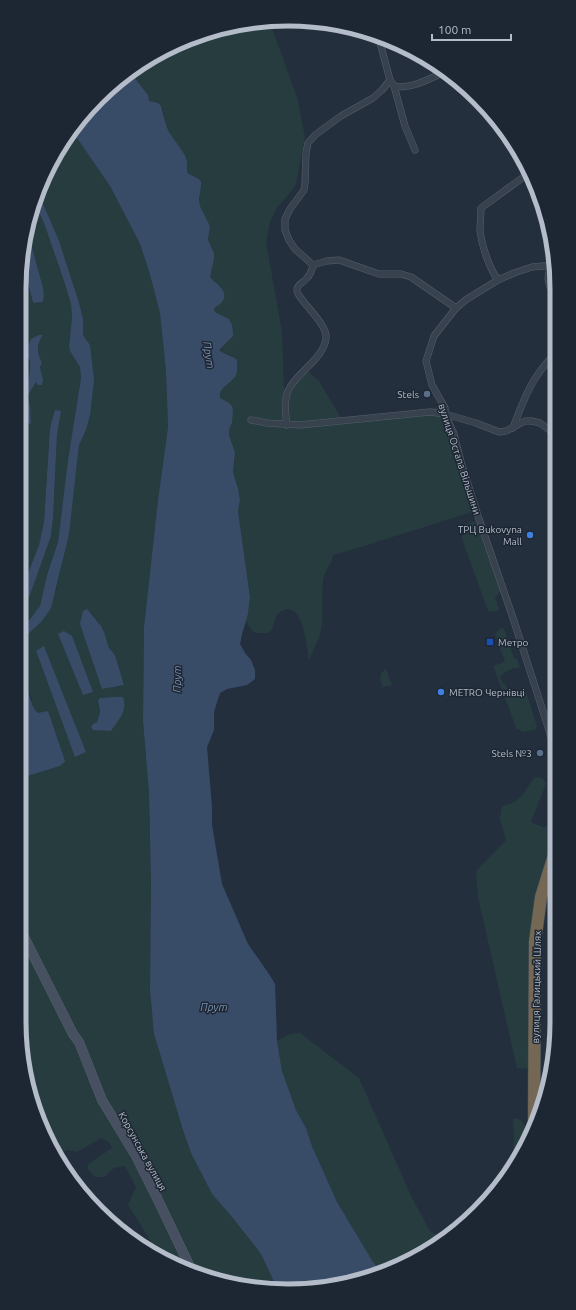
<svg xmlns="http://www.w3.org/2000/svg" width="576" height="1310" viewBox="0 0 576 1310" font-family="Ubuntu,sans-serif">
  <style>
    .green { fill: #263c3f; fill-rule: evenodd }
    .water { fill: #394c67 }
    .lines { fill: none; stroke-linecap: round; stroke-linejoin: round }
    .street-casing { stroke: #565f6c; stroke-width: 7 }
    .secondary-casing { stroke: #565f6c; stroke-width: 10 }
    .highway-casing { stroke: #434c59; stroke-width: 13 }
    .street { stroke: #38414e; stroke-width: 6 }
    .secondary { stroke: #465061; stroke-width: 9 }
    .highway { stroke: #746855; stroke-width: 12 }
    .service-dot { fill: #5c6f8a; stroke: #1d2633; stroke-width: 1.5 }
    .shop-dot { fill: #3f7fe0; stroke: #1d2633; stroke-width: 1.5 }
    .transit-dot { fill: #1a4fb4; stroke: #1d2633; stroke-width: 1.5 }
    .labels { text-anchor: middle; stroke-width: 3; stroke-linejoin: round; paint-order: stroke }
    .poi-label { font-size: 10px; fill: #b4bcc9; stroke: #1d2633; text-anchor: end }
    .street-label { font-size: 10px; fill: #b4bcc9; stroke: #1d2633 }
    .water-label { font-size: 11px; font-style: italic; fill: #7c92b1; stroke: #1d2633 }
    .rim { fill: none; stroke: #b4bcc9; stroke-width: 5 }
  </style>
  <rect width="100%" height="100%" fill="#242f3e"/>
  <g class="green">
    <path d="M269,20L297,97L305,137L296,184L293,189L277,208L270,222L266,242L282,332L284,390L304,368L319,381L341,418L363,417L439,407L475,511L364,546L333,555C332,564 324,571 323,581C321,596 325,626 318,640C315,646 312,653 309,660C307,648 304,607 286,609C283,610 280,612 277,614L272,629L268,633C253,633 252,634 246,620L248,614L250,597L238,511L240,500L237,483L233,472L235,459L229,435V430L232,423L223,400L220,398L219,394L222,390L233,356L222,353L219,350L228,341L223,316L215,312L214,309L222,302V288L210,277L214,259V253L208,240L210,226L200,206L199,199L201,187L199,179L189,174L187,172V161L185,155L169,132L166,125L163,110L158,103L149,101L137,81L132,70L169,47L219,28Z"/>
    <path d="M71,132L79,141L110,186L140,244L149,271L160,313L166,372L168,427L158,500L144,627L143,721L149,793L151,881L150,990L152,1014L158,1048L191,1153L212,1194L232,1217L261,1254L278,1290L236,1286L159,1257L149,1238L128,1205L136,1187L125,1166L114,1168L104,1177H95L89,1171L87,1165L112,1148L109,1142L101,1138L77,1152L68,1150L54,1155L33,1109L19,1022V941L21,940L19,936V778L60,766L38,713L34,710L31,696L21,680H19V640L27,635L56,590L69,535L79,445L86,430L90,345L83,335V319L43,202L38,192L55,153ZM90,612L101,626L109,648L115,655L124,685L102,689ZM58,634L92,692L83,694ZM44,647L86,752L75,756L36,652ZM113,697H123C128,710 118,721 111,731L96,730L93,724L97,722L100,712L98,705L100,698Z"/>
    <path d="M34,201L44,223L64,281L71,304L72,318L69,346L70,351L80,367L81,378L68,460L58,542L47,575L40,606L23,628L19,631V603L20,605L30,595L51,536L53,518L57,435L61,411L50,428L44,522L39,545L19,596V527L28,477C22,469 26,460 24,451L19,449V387L22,389L21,399L31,424L30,405L27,397L36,381L43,380C41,374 39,369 42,363C37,354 36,344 43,335C31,335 29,346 25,355C34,363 32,378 22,385L19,374V305L27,303L20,279L23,263L33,303L43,302L44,295L28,233Z"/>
    <path d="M475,521L501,590L495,598L499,609C495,612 493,612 488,611L461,536L464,535L461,526Z"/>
    <path d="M500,628L504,629L514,658L517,659L520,668C512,667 506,672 500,676L503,684H505L510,695L520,692L525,688L537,726L535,730L521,732L520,729L517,730L493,666L505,662L495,634Z"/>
    <path d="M386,669L392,685L383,687C380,680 378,673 386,669Z"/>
    <path d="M535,777L542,778L546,783L531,822L545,828L551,820L556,821L555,850L538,897L530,1069L517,1068L478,897L476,871L506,840L500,819L502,806C524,802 523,791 535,777Z"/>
    <polygon points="300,1033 359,1078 412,1198 430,1231 443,1238 422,1255 381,1271 373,1262 337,1202 312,1146 306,1128 296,1110 282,1071 277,1041 290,1034"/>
    <polygon points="513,1118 521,1120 530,1134 530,1137 521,1156 512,1169 514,1135"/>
  </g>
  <g class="water">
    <path d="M132,70L137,81L148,95L149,101L158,103L161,106L166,125L169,132L185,155L187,161V172L189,174L199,179L201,182V187L199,199L200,206L210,226L208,240L214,253V259L210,277C216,284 230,291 222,302C220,305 216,306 214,309L215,312L229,319L232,325L233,332V336L219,350C224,355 232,355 237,360C237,366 238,372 235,377C230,384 218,388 220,398L229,403L232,406L233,410L232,423L229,430V435L235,453L233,472L238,488L240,500L238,511L250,597L248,614L242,634L240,644L245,653L251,660L255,670V679L247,685L227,689L220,693L214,712V730L207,747L212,807V825L222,884L248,944L269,974L275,984L277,1041L282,1071L296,1110L306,1128L312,1146L337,1202L373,1262L381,1271L340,1286L288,1291L278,1290L261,1254L232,1217L212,1194L191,1153L183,1130L154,1034L150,990L151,881L149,793L143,721L144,627L158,500L168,427L166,372L160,313L149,271L140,244L110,186L79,141L71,132L86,110L124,74Z"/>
    <polygon points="38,192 59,241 79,303 83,319 83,335 90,345 94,380 90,415 86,430 79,445 69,535 51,608 42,621 27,635 19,640 19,631 23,628 40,606 47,575 58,542 68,460 81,378 80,367 70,351 69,346 72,318 71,304 64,281 44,223 34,201"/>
    <polygon points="28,233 43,288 44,295 43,302 33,303 23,263"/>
    <polygon points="20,279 27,303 19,305 19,288"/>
    <path d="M39,335H43C36,344 37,353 42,363L40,367L43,380L42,385H38L36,382L27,397L30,405L31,424L28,423L23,414C24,405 20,398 22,389L19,387V374L23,384C29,380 30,375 30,368C30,365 31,362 29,359C24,351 22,353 20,342L27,349L31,339Z"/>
    <polygon points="55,410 61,411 57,435 53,518 51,536 30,595 24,605 20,605 19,603 19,596 39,545 44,522 50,428"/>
    <path d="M19,449L24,451C26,460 22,469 28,477L19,527Z"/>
    <polygon points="87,609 101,626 104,632 109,648 115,655 124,685 102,689 80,624 83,611"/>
    <polygon points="64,631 72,636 93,692 83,695 58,634"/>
    <polygon points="44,646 86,752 75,757 36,651"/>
    <path d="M19,680H21C31,688 29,706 38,713L48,711L65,761L60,766L21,778H19Z"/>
    <path d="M113,697H123C128,711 118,721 111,731L93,730L91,727L93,724L97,722L100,712L98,701L100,698Z"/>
  </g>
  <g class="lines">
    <g class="street-casing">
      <g id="street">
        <polyline points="272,20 274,20"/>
        <polyline points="378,35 390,80 394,86 405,126 415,150"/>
        <polyline points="390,80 382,90 373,98 341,116 315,135 308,143 306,153 305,183 304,190 290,209 285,219 285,230 289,240 295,249 313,265 327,261 339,260 379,274 401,274 411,277 456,308"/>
        <path d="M394,86C411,90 430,78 445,72"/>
        <polyline points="555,265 532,267 514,273 498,280 467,299 456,308 434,336 426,361 432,385 445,408 445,414 454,434 461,462 479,519 513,618 549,730 556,756"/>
        <path d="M552,266C544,277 550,287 555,298"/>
        <path d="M498,280C489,268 482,246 480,231C480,224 481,216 481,208L529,173"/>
        <polyline points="251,420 267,423 300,425 430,412 445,414 476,423 499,432 506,431 525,421 532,421 540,423 555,434"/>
        <path d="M287,425C286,416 284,407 286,398C289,376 324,361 326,338C328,323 295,298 297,289C298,284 304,282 307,278C311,274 312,270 313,265"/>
        <path d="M513,428C524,399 532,376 555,354"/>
      </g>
    </g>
    <g class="secondary-casing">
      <polyline id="secondary" points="19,927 73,1034 79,1042 102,1100 136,1156 157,1198 191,1269"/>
    </g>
    <g class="highway-casing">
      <polyline id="highway" points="534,1128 535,942 541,897 556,849"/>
    </g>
    <use href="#street" class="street"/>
    <use href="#secondary" class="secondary"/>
    <use href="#highway" class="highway"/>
  </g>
  <g class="service-dot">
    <circle cx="427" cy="394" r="4"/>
    <circle cx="540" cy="753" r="4"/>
  </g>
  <g class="shop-dot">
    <circle cx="530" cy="535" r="4"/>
    <circle cx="441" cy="692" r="4"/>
  </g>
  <rect class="transit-dot" x="486" y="638" width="8" height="8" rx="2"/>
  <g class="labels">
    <g class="poi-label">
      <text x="419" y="398">Stels</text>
      <text x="522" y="533">ТРЦ Bukovyna<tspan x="522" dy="12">Mall</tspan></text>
      <text x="498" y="646" text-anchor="start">Метро</text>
      <text x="449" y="696" text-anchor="start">METRO Чернівці</text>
      <text x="532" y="757">Stels №3</text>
    </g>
    <g class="street-label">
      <text transform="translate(460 459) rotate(72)" y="4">вулиця Остапа Вільшини</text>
      <text transform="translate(536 987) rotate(-89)" y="4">вулиця Галицький Шлях</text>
      <text transform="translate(143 1151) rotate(61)" y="4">Корсунська вулиця</text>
    </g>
    <g class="water-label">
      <text transform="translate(209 355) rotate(81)" y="4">Прут</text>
      <text transform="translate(177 679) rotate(-89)" y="4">Прут</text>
      <text x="214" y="1011">Прут</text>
    </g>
  </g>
  <path d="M0 0H576V1310H0ZM288 26H288A262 262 0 0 1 550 288V1022A262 262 0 0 1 288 1284H288A262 262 0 0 1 26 1022V288A262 262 0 0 1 288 26Z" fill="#1d2633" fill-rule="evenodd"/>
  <path class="rim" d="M288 26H288A262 262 0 0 1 550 288V1022A262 262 0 0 1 288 1284H288A262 262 0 0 1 26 1022V288A262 262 0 0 1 288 26Z"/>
  <path d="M432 34v6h79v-6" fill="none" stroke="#b4bcc9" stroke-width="2"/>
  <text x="438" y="34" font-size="12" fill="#b4bcc9" stroke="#1d2633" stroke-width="3" paint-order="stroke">100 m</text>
</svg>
